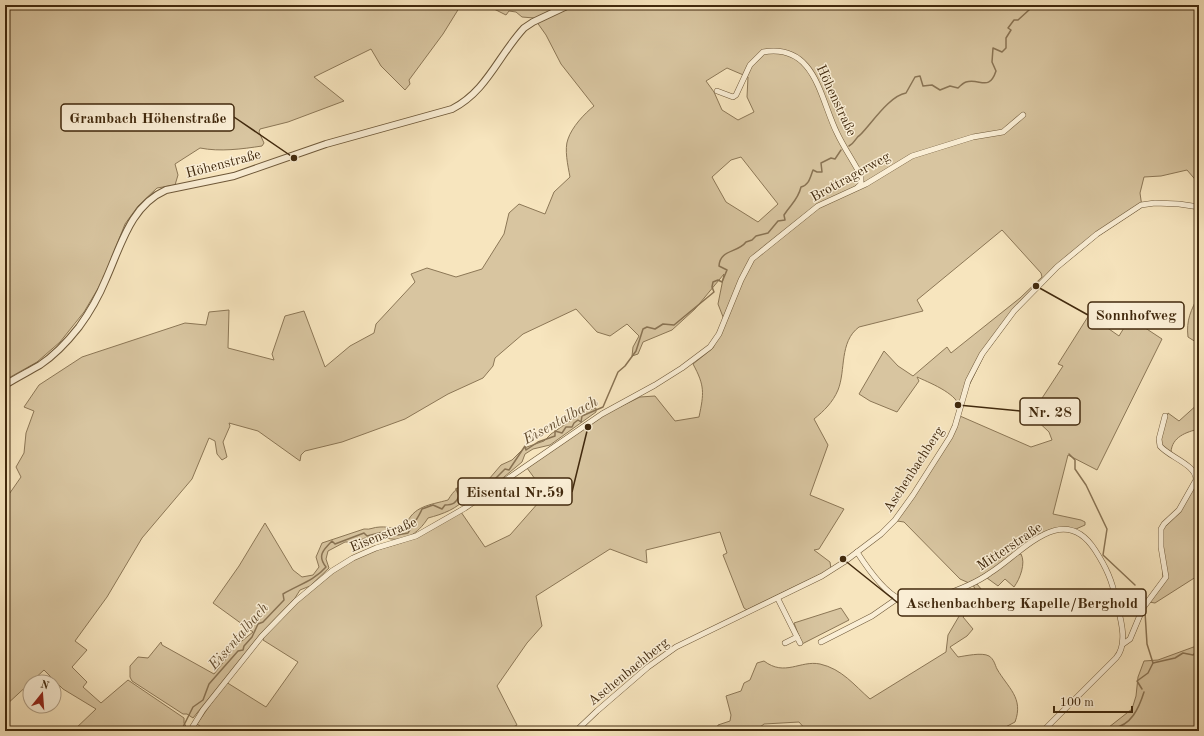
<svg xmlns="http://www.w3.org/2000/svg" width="1204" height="736" viewBox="0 0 1204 736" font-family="'Old Standard TT',serif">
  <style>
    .green { fill: #d8c5a0; stroke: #8c7756; fill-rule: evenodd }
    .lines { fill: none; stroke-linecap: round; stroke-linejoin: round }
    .stream { stroke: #897353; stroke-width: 1.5 }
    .minor-casing { stroke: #6e5839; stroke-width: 6 }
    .tertiary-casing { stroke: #6e5839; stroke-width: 8 }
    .minor { stroke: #faeed5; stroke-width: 5 }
    .tertiary { stroke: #faeed5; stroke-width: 6 }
    .labels { text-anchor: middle; stroke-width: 3; stroke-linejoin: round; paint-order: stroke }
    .street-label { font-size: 14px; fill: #41290d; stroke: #faeed5 }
    .water-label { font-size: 15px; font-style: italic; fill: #654e30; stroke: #faeed5 }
    .leader { fill: none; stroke: #41290d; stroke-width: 1.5 }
    .callout-dot { fill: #41290d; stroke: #faeed5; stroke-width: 1.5 }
    .callout { fill: #faeed5; stroke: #41290d; stroke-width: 1.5 }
    .callout-label { font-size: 15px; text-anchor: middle; font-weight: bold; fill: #41290d }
  </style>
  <rect width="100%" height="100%" fill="#f7e5be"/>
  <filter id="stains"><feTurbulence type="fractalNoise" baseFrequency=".005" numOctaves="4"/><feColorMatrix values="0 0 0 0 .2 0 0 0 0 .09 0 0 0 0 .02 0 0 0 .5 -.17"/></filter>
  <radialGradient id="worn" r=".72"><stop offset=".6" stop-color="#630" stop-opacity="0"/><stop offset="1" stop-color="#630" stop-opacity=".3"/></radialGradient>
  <g class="green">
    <path d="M5,5H461L443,34L409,80L410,84L405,90L381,66L371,49L314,77L344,101L288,122L260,129L259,132L264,143L262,146C242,149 220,152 200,148L175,164L178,175L175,185L157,188L138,206L125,224L103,280L84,312L60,342L37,362L5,380Z"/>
    <path d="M486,5H1199V184L1187,170L1161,176L1144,177L1140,193L1142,207L1098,236L1058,269L1021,305L984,355L959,406C956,393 928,382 917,377L919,381L897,412L870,401L859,394L884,351L898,366L913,376L947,347L951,353L1020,298L1042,277L1041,273L1002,230L917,300L923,311L859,327C839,342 846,370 838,390C833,402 824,411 814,419L828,445L810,495L844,509L819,549L814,550L830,562L831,569L747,610L744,608L723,555L727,553L720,532L646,550L647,563L610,549L536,596L542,626L527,643L497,686L517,725L506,731H207L197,724L226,682L266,707L298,662L263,640L265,634C292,607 320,577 354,559C372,550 391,547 409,540C427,533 444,521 461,512L485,547L510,535L546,494L527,468L601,416L640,397L655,396L675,421L699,417C704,393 705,386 693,364L713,348L725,322L718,304L724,274L695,309L672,330L643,342L638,354L632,356L633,347L639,336L627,324L610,336L597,332L576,309L523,334L495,358L493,366L483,378L448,394L405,419L342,442L305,451L301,455L300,461L258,431L229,423L230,426L223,442L227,457L222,460L217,454L215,441L209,438L192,479L142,538L107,597L75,641L87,650L72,667L87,682L83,687L101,703L128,680L184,718V723L187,728L184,731H73L96,709L63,689L44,670L5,706V500L21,477L16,467L24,453L26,433L34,411L24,407L39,385L82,357L185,323L206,325L209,312L229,310L228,348L274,360L272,354L285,316L304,311L325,367L350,346L374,333L376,324L415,282L411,274L427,268L456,277L482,269L504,234L509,213L519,204L545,214L554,192L570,177C568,166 564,149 568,139C572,127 584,114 594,106L561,64L546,35L534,18L522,17L516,12L509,11L506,15ZM727,68L748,77L747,97L754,112L738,120L722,110L714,92L706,81ZM741,157L778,204L758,222L726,202L712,177L731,160Z"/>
    <path d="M1199,295V344L1188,337C1186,320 1191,310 1199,295Z"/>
    <polygon points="1089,315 1119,336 1130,318 1162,339 1097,470 1068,455 1053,514 1081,520 1085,522 1085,525 1076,529 1054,529 995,568 969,583 960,579 904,522 897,521 960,416 1031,447 1052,440 1049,432 1031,415 1063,366 1058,364"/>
    <path d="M1199,403V429C1186,432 1172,437 1171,452L1163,448L1160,439L1168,413L1179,421Z"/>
    <path d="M596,408V412L550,445L533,449L525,454L522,462L492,487L481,494L467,497C457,509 443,514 428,518C418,534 403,544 383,537L374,541L365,538L356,542H345L328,551L326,559L329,568L310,586L300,590L295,598L261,633L193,718L187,714H183L132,681L130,677V666L138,657L148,658L161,642L162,645L214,674L237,645L253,632L213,603L239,566L265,523L293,570L302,577L313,575L319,567L316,557L322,543L364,529C371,530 373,527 380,527C391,526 394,532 406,525C413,506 430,505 448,500C460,480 468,485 489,479L501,465L512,460L524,448L544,441L551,434L583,412Z"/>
    <polygon points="1197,481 1199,482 1199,575 1155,603 1149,602 1163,583 1162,529 1180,512"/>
    <path d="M1021,554C1026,563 1020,579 1014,587L1005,579L998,586L987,578L1017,555Z"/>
    <path d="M977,584L986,595L963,617L973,629L967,636L950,647L958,657C965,656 982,652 989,656C994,659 995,665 997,669C1008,688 1024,698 1015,722L998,731H807L799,722L764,724L755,731L737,729L734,731H716L718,725L730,721L731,715L726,696L741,691L744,683L750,680L757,663L764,661C785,677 800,660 820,664C842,669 854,685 870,699L946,652L948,635L975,589L973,585Z"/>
    <polygon points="841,608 849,620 802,644 794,623"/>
    <polygon points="1199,645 1199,731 1104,731 1132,709 1136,696 1138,677 1144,661 1158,660"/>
  </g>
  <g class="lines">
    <g class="stream">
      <path d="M849,146C855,143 855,138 860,135C872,123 889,96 906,93L915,77L920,76L923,86L932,85L940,90L950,86L958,88C960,86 963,83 966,82C980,78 989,92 996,71L992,62L993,48L1002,52L1006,48V38L1011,30L1008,28L1014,20H1018L1029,10L1032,5"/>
      <polyline points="1069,454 1075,460 1075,469 1086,485 1107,529 1103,555 1135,585"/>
      <polyline points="1145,612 1147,644 1153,663"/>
      <polyline points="1142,689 1137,681 1148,673 1153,663 1175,658 1183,653 1193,655 1199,649"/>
      <polyline points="162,731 168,731"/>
      <path d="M174,731L182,729L193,707L203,700L209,684L238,651L243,650L244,646L252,637L258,624L263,622L284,600L283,594C298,585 315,580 326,567C317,556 323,550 332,541L335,544L364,533L367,536L383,532L392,536L408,533C412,526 420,515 422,509L433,505L442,509L445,505C453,505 456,503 459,496L456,489L460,487L478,491L484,483L493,481L505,469L509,470L525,446L526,450L538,442L555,436V431L562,433L566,427H572L574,423L578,420L581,422L582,416L603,407L618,372L625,366L636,351L643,329L647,327L655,329L663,324L674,325L714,292L712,287L713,282L718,280L722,282L727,270L719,266C720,249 738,253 746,242L752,240L756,236L768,233L778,221L785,220L784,215C791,204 798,200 801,187C809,185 810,178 813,170L817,172H822L821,163L831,158L835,159L841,150"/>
      <path d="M1113,731V728C1131,726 1139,708 1144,692"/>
    </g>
    <g class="minor-casing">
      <g id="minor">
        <path d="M717,91L733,97L736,95L750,65L763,52C816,43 820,99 837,133C844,148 854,162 861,176V184L858,187"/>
        <path d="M857,552C866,566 884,592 900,599C911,604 926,601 938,597C956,591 975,584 990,573C1022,553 1063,500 1095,550C1106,567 1112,580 1116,600C1120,617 1129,643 1116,658L1043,731"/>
        <polyline points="778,599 800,643"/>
        <polyline points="821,642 872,616 898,598"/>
        <polyline points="785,643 797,637"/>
        <path d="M1123,644L1130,639L1143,608L1166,577L1161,547V529L1164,524L1179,510L1196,480C1197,465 1169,457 1160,446L1159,439L1165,416"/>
        <polyline points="190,731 203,710 262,636 296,601 332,571 353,558 376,548 416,536 465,508 602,414 655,385 682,368 710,347 719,334 741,280 752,259 818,206 866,184 912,156 973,137 1003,132 1023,115"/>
        <polyline points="576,731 597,711 648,667 676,647 822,576 844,562 881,534 895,520 913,495 950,437 955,426 968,381 982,354 1014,311 1057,267 1097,234 1141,205 1155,203 1179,204 1199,207"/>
      </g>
    </g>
    <g class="tertiary-casing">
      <path id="tertiary" d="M5,385C16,378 28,372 40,365C55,355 68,341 79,327C90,312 99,296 106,279C121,246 130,206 166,190L234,176L326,144L452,109C487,91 498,56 524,28L533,22L569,5"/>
    </g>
    <use href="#minor" class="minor"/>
    <use href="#tertiary" class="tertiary"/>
  </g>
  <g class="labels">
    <g class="street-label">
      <text transform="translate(837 100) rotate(65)" y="5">Höhenstraße</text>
      <text transform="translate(223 163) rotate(-15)" y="5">Höhenstraße</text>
      <text transform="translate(850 176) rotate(-29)" y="5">Brottragerweg</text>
      <text transform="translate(913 469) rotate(-57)" y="5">Aschenbachberg</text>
      <text transform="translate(383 534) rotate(-22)" y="5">Eisenstraße</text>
      <text transform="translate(1009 546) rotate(-34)" y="5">Mitterstraße</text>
      <text transform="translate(628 671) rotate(-39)" y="5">Aschenbachberg</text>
    </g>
    <g class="water-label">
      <text transform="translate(560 420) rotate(-29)" y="5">Eisentalbach</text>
      <text transform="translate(238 636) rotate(-49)" y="5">Eisentalbach</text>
    </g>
  </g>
  <path class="leader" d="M294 158L234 117M1036 286L1088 315M958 405L1020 411M588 427L572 492M843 559L898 603"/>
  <g class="callout-dot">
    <circle cx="294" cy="158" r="4"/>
    <circle cx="1036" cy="286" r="4"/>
    <circle cx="958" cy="405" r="4"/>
    <circle cx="588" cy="427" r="4"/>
    <circle cx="843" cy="559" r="4"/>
  </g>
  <g class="callout">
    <rect x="61" y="104" width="173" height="27" rx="4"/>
    <rect x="1088" y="302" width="96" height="27" rx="4"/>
    <rect x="1020" y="398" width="60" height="27" rx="4"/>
    <rect x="458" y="478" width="114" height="27" rx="4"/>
    <rect x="898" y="589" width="248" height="27" rx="4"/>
  </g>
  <g class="callout-label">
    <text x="148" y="123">Grambach Höhenstraße</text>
    <text x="1136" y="320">Sonnhofweg</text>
    <text x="1050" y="417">Nr. 28</text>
    <text x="515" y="497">Eisental Nr.59</text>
    <text x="1022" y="608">Aschenbachberg Kapelle/Berghold</text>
  </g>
  <rect width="1204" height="736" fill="none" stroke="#f7e5be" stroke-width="20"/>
  <rect x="6" y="6" width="1192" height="724" fill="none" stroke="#41290d" stroke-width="2"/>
  <rect x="10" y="10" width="1184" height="716" fill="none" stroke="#41290d"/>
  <g transform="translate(42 694) rotate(17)"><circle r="19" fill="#faeed5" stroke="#b09f85"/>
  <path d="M0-3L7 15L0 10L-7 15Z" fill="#8f2418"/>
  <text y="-6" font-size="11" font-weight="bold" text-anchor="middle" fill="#41290d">N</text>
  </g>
  <path d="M1054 706v6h78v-6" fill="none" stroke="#41290d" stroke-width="2"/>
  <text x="1060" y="706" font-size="12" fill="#41290d" stroke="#faeed5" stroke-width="3" paint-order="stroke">100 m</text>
  <rect width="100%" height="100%" filter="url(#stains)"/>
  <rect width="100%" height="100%" fill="url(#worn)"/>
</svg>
